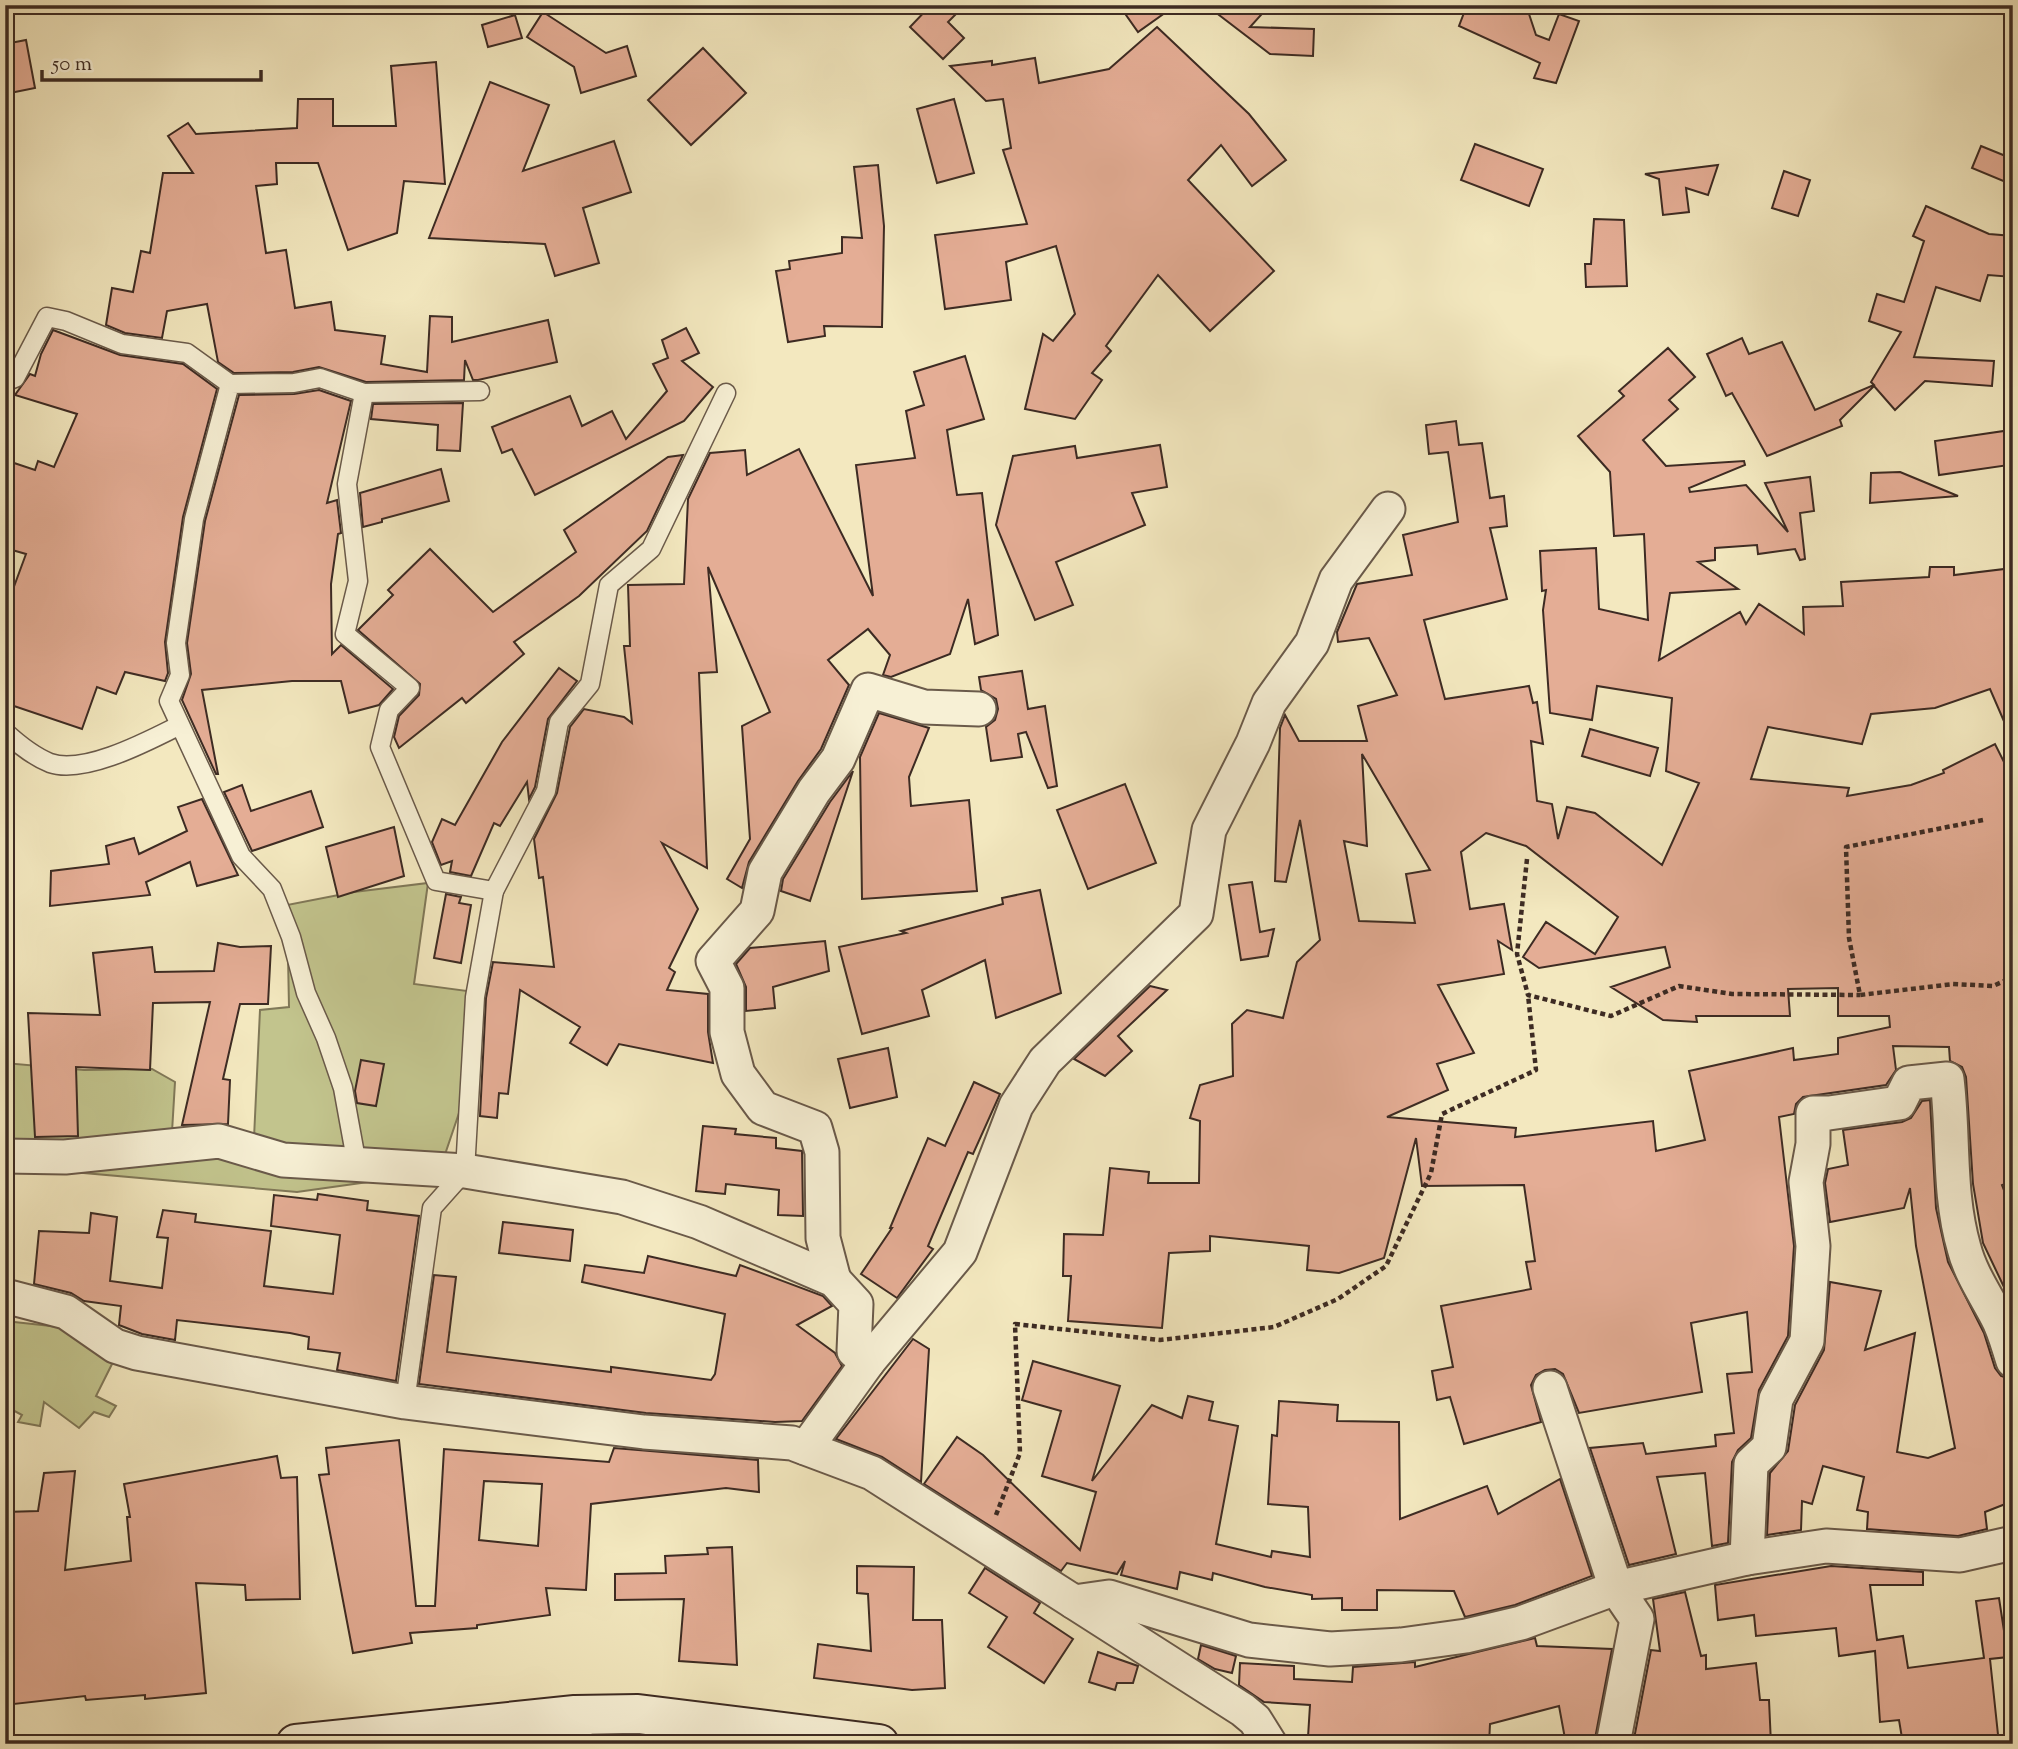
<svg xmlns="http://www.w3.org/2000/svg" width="2018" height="1749" viewBox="0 0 2018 1749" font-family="'Sorts Mill Goudy',serif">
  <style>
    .green { fill: #c2c48d; stroke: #807858; stroke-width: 2 }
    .building { fill: #e4ad95; stroke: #3d2b23; stroke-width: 2; fill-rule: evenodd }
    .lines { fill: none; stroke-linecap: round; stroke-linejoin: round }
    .service-casing { stroke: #6a5a4a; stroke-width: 21 }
    .minor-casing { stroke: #6a5a4a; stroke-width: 37 }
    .secondary-casing { stroke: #3d2b23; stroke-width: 42 }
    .path { stroke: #3d2b23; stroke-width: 4.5; stroke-dasharray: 5 3.5; stroke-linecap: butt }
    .service { stroke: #f7f0d5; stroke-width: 18 }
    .minor { stroke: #f7f0d5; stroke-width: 33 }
    .secondary { stroke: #f7f0d5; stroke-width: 38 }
  </style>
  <rect width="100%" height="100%" fill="#f3e8bf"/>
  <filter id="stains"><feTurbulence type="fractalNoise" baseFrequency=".00286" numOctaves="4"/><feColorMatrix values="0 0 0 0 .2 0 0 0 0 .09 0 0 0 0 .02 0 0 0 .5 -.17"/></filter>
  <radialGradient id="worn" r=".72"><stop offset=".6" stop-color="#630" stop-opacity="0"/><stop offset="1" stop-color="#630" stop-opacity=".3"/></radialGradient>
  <g class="green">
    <polygon points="428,883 414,984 475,992 459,1113 439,1172 297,1192 5,1166 5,1063 84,1070 152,1069 175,1082 172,1132 254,1138 260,1010 289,1007 287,905 354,892"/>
    <polygon points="5,1321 60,1327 114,1360 96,1396 116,1406 109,1417 94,1412 79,1428 44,1402 40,1426 18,1422 22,1415 5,1406"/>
  </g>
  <g class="building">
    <polygon points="931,5 965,5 948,22 964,38 943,59 910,27"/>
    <polygon points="1119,5 1176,5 1138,32"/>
    <polygon points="1206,5 1270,5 1250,27 1314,29 1313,56 1270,54"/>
    <polygon points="1467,5 1526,5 1536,35 1549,40 1559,14 1579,21 1556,83 1534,78 1540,63 1459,26"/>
    <polygon points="543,12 606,53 627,46 636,76 581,93 574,67 527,37"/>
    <polygon points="515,15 522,38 488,47 482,25"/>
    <polygon points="1157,27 1249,114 1286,160 1252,186 1221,145 1188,180 1274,271 1210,331 1158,275 1106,346 1111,351 1092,373 1102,380 1075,419 1025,409 1043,334 1053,341 1075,314 1056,246 1006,262 1011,300 945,309 935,235 1027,224 1003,150 1011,148 1003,99 986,101 950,66 992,61 992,65 1035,58 1039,83 1109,69"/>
    <polygon points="26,40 35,88 5,94 5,44"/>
    <polygon points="703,48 746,93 691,145 648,100"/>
    <polygon points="436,62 445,184 404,181 397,233 348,250 318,163 276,163 277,184 256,186 266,253 286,250 295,308 331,302 335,330 385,336 381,364 427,372 430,316 452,317 452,342 548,320 557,362 478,380 473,380 465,360 464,380 366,382 319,367 293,372 234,373 218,362 207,304 167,311 162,338 125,333 106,325 112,288 133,292 141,251 150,253 163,173 193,173 168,136 188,123 196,134 297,128 298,99 333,99 333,126 396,126 391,66"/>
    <polygon points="490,82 549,105 523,171 614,141 631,192 583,208 599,263 555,276 545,244 429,238"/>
    <polygon points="954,99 974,173 937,183 917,109"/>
    <polygon points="1475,144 1543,169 1529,206 1461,180"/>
    <polygon points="1981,146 2013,159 2013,185 1972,168"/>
    <polygon points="878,165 884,226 882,327 824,326 825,336 788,342 776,271 790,269 789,261 842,253 842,237 862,238 854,167"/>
    <polygon points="1718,165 1708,195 1686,188 1689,212 1663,215 1659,179 1645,174"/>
    <polygon points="1784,171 1810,180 1798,216 1772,208"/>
    <polygon points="1926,206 1989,234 2013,236 2013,277 1988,275 1980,301 1936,287 1914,357 1994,361 1992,386 1925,381 1895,410 1874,386 1840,420 1842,426 1767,456 1732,393 1726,396 1707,354 1742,338 1749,354 1782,342 1815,410 1874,385 1871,382 1901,332 1869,321 1877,294 1904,302 1924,241 1913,236"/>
    <polygon points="1594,219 1624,220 1627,286 1586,287 1585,264 1591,264"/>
    <polygon points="686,328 699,353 682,361 713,387 684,421 535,495 512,449 502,453 492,427 570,396 582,426 612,411 626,439 667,391 653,364 668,358 662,340"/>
    <polygon points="53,330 120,355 183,364 217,389 183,517 165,642 168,673 165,681 125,672 116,694 97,687 82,729 5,703 5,611 26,554 5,548 5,460 35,470 38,461 54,467 77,414 15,395 30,374 35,376 41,354"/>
    <path d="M1668,348L1695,377L1669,400L1678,409L1643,440L1666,466L1744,461L1745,465L1689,488L1690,492L1746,485L1788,532L1765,483L1810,477L1814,511L1800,513L1805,559L1800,560L1795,549L1758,554L1757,545L1715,548V560L1698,562L1738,589L1670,593L1659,660L1740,612L1746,624L1759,604L1804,634L1803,607L1843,606L1841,582L1929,577L1930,567H1954V575L2013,568V742L1990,689L1935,708L1871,714L1862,744L1768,727L1751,779L1849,788L1847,796L1911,785L1944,773L1943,770L1995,744L2013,780V1181L2002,1185L2013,1214V1306L1983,1243L1973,1184L1966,1077L1962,1067L1950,1061L1949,1047L1893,1046L1896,1070L1886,1085L1803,1097L1796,1104L1794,1114L1779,1117L1794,1246L1788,1336L1759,1390L1751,1438L1738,1450L1732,1462L1728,1543L1712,1546L1705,1473L1657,1477L1676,1554L1629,1565L1590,1448L1643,1443L1646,1454L1716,1446L1715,1435L1734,1433L1727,1374L1752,1372L1747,1312L1691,1323L1702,1392L1579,1413L1563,1374L1555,1369L1545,1370L1536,1375L1531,1385L1541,1422L1464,1444L1450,1397L1437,1400L1432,1371L1453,1367L1441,1306L1531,1289L1526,1262L1535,1261L1524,1185L1422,1186L1416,1138L1384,1258L1339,1273L1307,1270L1309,1246L1210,1236V1251L1169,1253L1162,1328L1068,1321L1071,1276H1063L1064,1234L1103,1235L1110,1168L1149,1172L1148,1183H1199L1200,1121L1190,1118L1200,1085L1233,1076L1232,1024L1247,1010L1283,1018L1297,962L1320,940L1300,820L1286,882L1275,881L1280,728L1285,715L1299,741H1367L1358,706L1397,695L1369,638L1338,642L1337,632L1357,584L1412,575L1403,535L1458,522L1448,452L1429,454L1426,425L1456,421L1459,445L1482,443L1490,498L1504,496L1507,526L1490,528L1507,599L1424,620L1445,699L1529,686L1533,703L1537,702L1543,744L1531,741L1537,801L1552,804L1558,839L1567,807L1595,813L1662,865L1699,783L1666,771L1672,698L1597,686L1592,720L1550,713L1543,610L1546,590L1542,591L1540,551L1596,548L1599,609L1648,620L1644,534L1614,536L1610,472L1578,436L1624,396L1619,391ZM1362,754L1430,870L1406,874L1415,923L1359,921L1344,841L1367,846ZM1486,833L1526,846L1618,917L1595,954L1546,922L1523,957L1539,968L1665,947L1670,967L1611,987L1663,1020L1697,1022L1696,1016H1790L1788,989L1838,988V1016H1889L1890,1027L1838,1038V1054L1794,1060L1793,1048L1689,1071L1705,1140L1656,1151L1653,1121L1515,1137L1516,1128L1387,1117L1448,1090L1437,1064L1474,1053L1438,985L1504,974L1498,941L1512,950L1504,904L1470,909L1461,852Z"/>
    <polygon points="965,356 984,419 947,430 957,495 982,493 998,635 975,644 968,599 950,654 891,677 883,675 890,655 868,629 828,660 849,685 821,749 798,781 749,862 742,888 727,879 750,839 742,726 770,712 708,567 717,672 699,673 707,868 662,843 698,909 669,968 675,972 667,990 708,994 708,1032 713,1063 619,1044 607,1065 570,1043 580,1027 520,990 508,1094 499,1093 497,1118 480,1116 486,998 493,962 554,967 543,877 539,878 534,839 557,793 570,727 584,709 624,717 632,723 624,646 630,646 628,585 684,584 688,499 710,453 745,450 747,475 799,449 873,596 856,465 915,458 906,411 924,405 914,372"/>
    <polygon points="319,390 351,401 327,503 337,500 341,533 338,534 331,584 332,654 341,645 393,689 379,705 349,713 341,681 292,681 202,690 218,774 216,774 182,700 191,674 187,643 205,521 239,395 294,394"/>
    <polygon points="463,403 460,451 437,450 438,425 371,419 373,404"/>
    <polygon points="2004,431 2009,465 1939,475 1935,441"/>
    <polygon points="1160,445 1167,487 1132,493 1145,525 1056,562 1073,605 1035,620 996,525 1013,456 1075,446 1077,458"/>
    <polygon points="683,455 647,531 579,596 514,642 524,654 466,703 462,698 399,748 394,737 399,716 419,695 420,684 358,630 393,595 388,590 430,549 493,612 576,552 564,530 668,457"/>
    <polygon points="441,469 449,501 382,519 382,522 363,527 360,493"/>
    <polygon points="1900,472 1958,496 1870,503 1871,473"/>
    <polygon points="559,668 577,681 548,719 535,787 529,799 527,782 500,826 494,823 471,876 450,872 452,861 441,865 432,842 442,819 455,825 502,742"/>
    <polygon points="1022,671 1028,709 1045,706 1057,786 1048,788 1026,732 1018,734 1022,757 991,761 986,727 995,720 998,709 996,699 981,690 979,677"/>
    <polygon points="879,713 929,728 909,777 911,806 969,800 977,891 862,899 860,757"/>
    <polygon points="1590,729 1658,748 1650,776 1582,756"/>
    <polygon points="853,771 810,901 781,891 783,879 830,802"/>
    <polygon points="1125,784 1156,863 1088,889 1057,810"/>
    <polygon points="242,785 251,811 311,791 323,827 252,851 224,792"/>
    <polygon points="202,799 238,875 197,886 190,862 146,882 150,895 50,906 51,871 109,864 106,846 134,838 139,854 187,831 178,807"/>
    <polygon points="394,827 404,876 338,897 326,847"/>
    <polygon points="1252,882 1260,932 1274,929 1268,956 1241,960 1229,885"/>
    <polygon points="1040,890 1061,993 996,1018 985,960 922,990 929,1016 862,1034 839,947 906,933 901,931 1003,904 1002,898"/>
    <polygon points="446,894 461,897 459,903 471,905 461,963 434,958"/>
    <polygon points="825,941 829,971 773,987 775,1008 746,1011 746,987 736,964 750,948"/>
    <polygon points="218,943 240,947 271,946 268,1004 240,1004 223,1079 230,1080 228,1124 182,1125 210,1002 153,1003 150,1070 76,1067 78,1136 35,1137 28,1013 100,1015 93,953 152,947 155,972 214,971"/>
    <polygon points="1150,986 1167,990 1118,1036 1132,1051 1105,1076 1074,1059"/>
    <polygon points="888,1048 897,1097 850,1108 838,1059"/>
    <polygon points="361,1060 384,1064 376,1106 357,1103 355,1091"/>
    <polygon points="974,1082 1000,1094 973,1154 968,1152 928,1246 933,1249 897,1298 861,1274 892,1228 890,1228 928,1138 945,1146"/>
    <polygon points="1930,1100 1936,1208 1948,1262 1984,1333 1995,1368 2001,1376 2013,1380 2013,1501 1985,1512 1987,1529 1958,1536 1867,1529 1868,1512 1857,1510 1864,1477 1823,1466 1812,1504 1802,1501 1801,1530 1767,1535 1770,1473 1788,1451 1795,1405 1824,1350 1830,1282 1881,1291 1865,1350 1915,1333 1897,1452 1928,1458 1955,1448 1916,1246 1910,1188 1904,1208 1830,1222 1825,1183 1828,1169 1848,1165 1843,1130 1902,1122 1911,1118 1922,1101"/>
    <polygon points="703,1126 736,1129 735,1134 776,1138 776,1148 802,1151 803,1216 778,1215 779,1190 726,1184 725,1194 696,1191"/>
    <polygon points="318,1194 368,1201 367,1210 419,1216 396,1381 337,1370 340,1353 308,1349 309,1337 290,1333 177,1320 175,1340 142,1334 119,1325 121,1306 84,1301 71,1293 34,1284 39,1231 89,1233 91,1213 117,1217 110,1281 162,1288 168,1238 157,1237 163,1210 196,1214 195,1222 271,1231 264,1286 333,1294 340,1235 271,1226 274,1195 317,1200"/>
    <polygon points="503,1222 573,1230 570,1261 499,1253"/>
    <polygon points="648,1256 736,1276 740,1265 823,1296 832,1306 797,1325 835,1353 842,1366 802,1421 775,1422 646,1413 419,1384 434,1275 456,1277 447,1352 611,1372 611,1367 711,1380 715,1374 725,1314 582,1282 585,1265 644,1273"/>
    <polygon points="913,1339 929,1349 921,1482 882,1457 836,1439"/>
    <polygon points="1033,1361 1120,1386 1092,1481 1152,1405 1182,1418 1188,1396 1213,1402 1209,1420 1238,1426 1216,1544 1271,1557 1272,1551 1310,1557 1308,1507 1268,1504 1272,1435 1277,1436 1279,1401 1338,1405 1337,1421 1399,1422 1400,1519 1487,1486 1498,1514 1560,1479 1592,1576 1515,1605 1465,1617 1454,1591 1377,1590 1377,1610 1342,1610 1342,1598 1312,1599 1312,1595 1265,1587 1213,1573 1212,1580 1180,1572 1177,1589 1121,1575 1125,1561 1117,1574 1067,1563 1061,1571 924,1484 957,1437 983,1455 1080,1550 1096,1492 1042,1476 1061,1411 1022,1400"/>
    <path d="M399,1440L416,1606H435L444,1449L609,1462L614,1448L758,1460L759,1492L726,1488L591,1504L586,1590L546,1588L550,1615L477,1625V1628L410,1633L412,1643L353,1653L319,1475L329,1474L326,1448ZM484,1481L542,1484L538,1546L479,1540Z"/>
    <polygon points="277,1456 281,1478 297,1477 300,1599 246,1600 245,1585 196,1583 206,1693 145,1699 145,1695 86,1700 85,1696 5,1705 5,1512 38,1511 44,1473 75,1471 65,1570 131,1561 127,1517 130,1517 124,1484"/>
    <polygon points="732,1547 737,1665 679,1661 684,1599 615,1600 615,1574 666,1573 665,1556 708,1554 707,1548"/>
    <polygon points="857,1566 914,1567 913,1620 942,1620 945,1688 912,1690 814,1678 818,1644 871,1651 868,1594 857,1593"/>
    <polygon points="1831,1566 1923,1572 1923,1585 1870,1585 1877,1640 1903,1636 1908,1668 1984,1658 1976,1601 1999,1598 2008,1657 1990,1659 1999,1744 1903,1744 1899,1720 1880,1722 1875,1651 1839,1656 1836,1628 1756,1636 1754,1615 1718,1620 1715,1585"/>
    <polygon points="985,1568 1040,1603 1034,1613 1073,1639 1044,1683 988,1647 1007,1617 969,1593"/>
    <polygon points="1685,1592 1701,1656 1706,1655 1706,1669 1756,1663 1760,1700 1769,1700 1771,1744 1633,1744 1651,1650 1660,1651 1653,1599"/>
    <polygon points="1535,1638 1537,1646 1612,1649 1594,1744 1566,1744 1559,1706 1490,1724 1489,1744 1308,1737 1310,1705 1264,1702 1239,1685 1240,1663 1294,1666 1294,1679 1352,1682 1353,1667 1415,1662 1415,1667"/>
    <polygon points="1201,1645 1236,1656 1232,1673 1215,1669 1198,1659"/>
    <polygon points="1098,1652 1138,1666 1133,1683 1117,1683 1115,1690 1089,1682"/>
  </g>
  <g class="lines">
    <g class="service-casing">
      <g id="service">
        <polyline points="5,382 15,378 47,317 66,321 122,344 187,353 230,384"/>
        <polyline points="364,393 347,484 358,581 345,634 410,688 389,710 380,747 436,881 494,891 475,997 465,1171 432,1208 405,1402"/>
        <path d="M5,732C17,743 35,757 50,763C84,775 148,741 178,726"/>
        <polyline points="494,891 546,791 559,722 590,684 609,585 651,549 726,393"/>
        <polyline points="357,1165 343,1088 326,1038 306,993 291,937 272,889 241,856 169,701 180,675 176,643 194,519 230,384 294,383 320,378 364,393 480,391"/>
      </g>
    </g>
    <g class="minor-casing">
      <g id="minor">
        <polyline points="5,1156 65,1157 219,1141 283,1160 465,1171 622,1197 699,1222 834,1280 856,1304 854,1351 868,1362"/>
        <polyline points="834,1280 823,1238 822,1152 815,1128 763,1108 738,1074 727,1032 727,988 713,961 757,911 765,872 814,791 838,759 868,690 924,707 979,709"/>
        <polyline points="5,1296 66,1312 115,1346 137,1353 405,1402 644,1432 792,1443 872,1473 1074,1602 1109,1597 1249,1640 1330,1649 1401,1645 1466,1636 1521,1623 1616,1588 1747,1558 1826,1546 1960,1555 2013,1543"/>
        <polyline points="1550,1388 1616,1588 1637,1619 1613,1744"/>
        <polyline points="806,1448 868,1362 960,1252 1016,1106 1045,1061 1196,914 1209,830 1253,743 1269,703 1312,643 1336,580 1388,509"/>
        <path d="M1747,1558L1751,1464L1769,1447L1776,1399L1807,1341L1813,1246L1806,1182L1813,1144V1113H1829L1899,1103L1909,1083L1947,1079C1954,1136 1948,1193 1964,1248C1970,1272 1985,1294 1996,1315C2004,1329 2008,1346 2013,1361"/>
        <polyline points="1074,1602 1243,1710 1255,1720 1270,1744"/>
        <polyline points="575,1715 575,1744"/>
      </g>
    </g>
    <g class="secondary-casing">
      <polyline id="secondary" points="296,1744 575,1715 638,1714 879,1744"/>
    </g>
    <g class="path">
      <polyline points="1983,820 1846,847 1849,938 1860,995 1953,984 1993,986 2013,977"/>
      <polyline points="1527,859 1517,954 1528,995 1611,1016 1679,986 1732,994 1860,995"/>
      <polyline points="996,1515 1020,1453 1015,1324 1160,1340 1274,1327 1338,1299 1386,1266 1431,1173 1442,1114 1536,1070 1528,995"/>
    </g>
    <use href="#service" class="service"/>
    <use href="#minor" class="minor"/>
    <use href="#secondary" class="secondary"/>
  </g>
  <rect width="2018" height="1749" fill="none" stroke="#f3e8bf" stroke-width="28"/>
  <rect x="7" y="7" width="2004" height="1735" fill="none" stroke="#3d2b23" stroke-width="3.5"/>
  <rect x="14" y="14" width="1990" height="1721" fill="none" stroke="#3d2b23" stroke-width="2"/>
  <path d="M42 70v10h219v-10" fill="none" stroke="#3d2b23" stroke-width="3.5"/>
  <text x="52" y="70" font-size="21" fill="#3d2b23" stroke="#f7f0d5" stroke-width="5" paint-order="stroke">50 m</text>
  <rect width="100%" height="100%" filter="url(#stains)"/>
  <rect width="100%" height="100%" fill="url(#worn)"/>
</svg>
